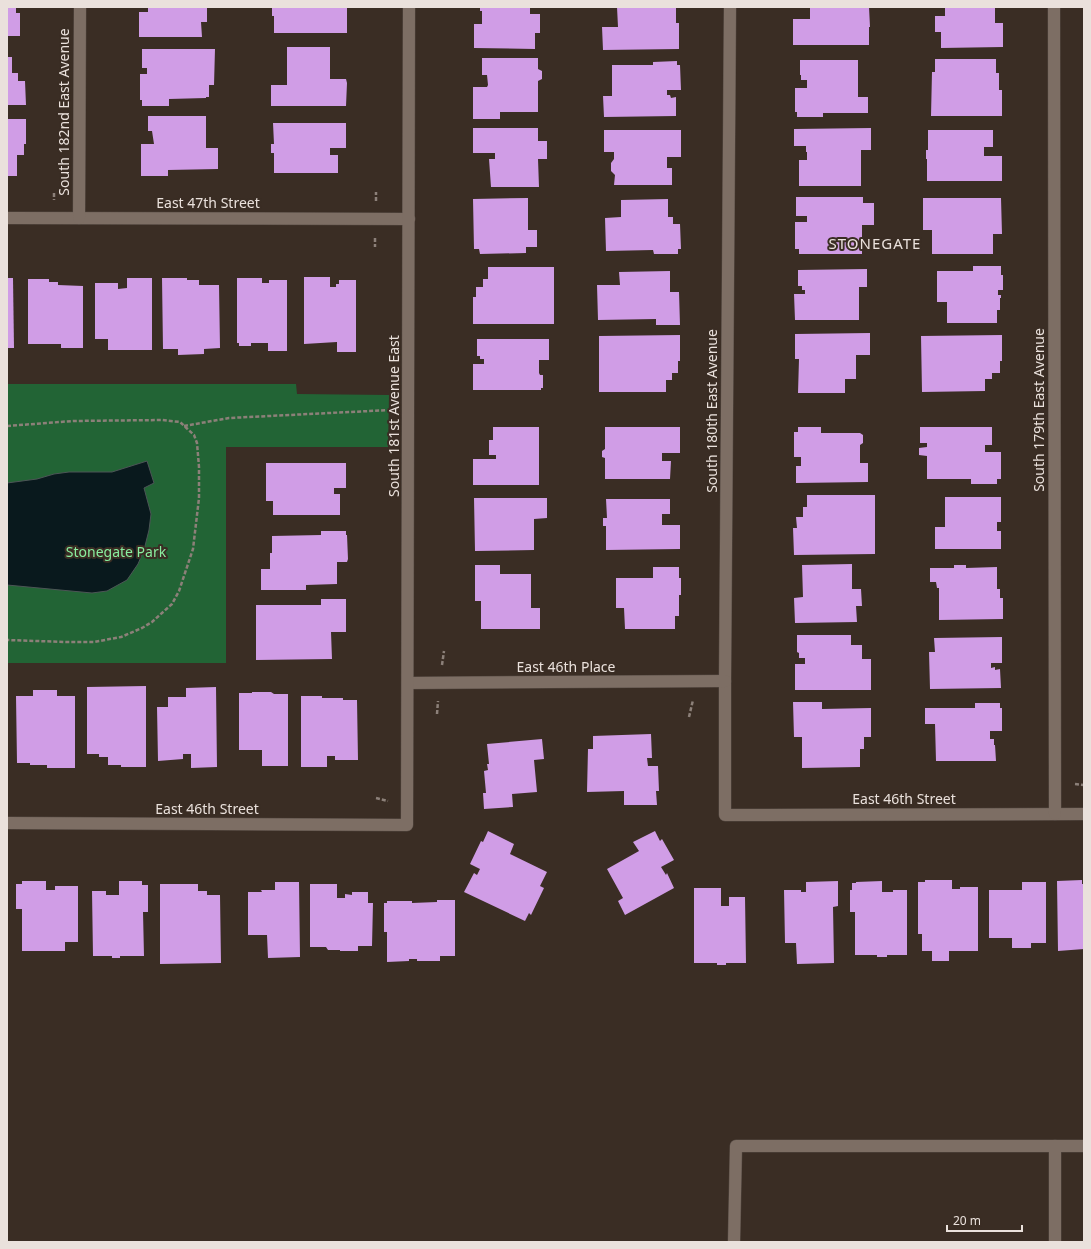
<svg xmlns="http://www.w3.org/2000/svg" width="1091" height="1249" viewBox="0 0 1091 1249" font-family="'Noto Sans',sans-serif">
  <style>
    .green { fill: #226435 }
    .water { fill: #09191d; stroke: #4c5556 }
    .building { fill: #d09de6 }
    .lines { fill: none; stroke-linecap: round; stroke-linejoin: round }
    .street-casing { stroke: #554a43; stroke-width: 13 }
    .path { stroke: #8c8079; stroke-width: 2.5; stroke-dasharray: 4 2; stroke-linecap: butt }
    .street { stroke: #7d6e64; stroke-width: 12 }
    .labels { text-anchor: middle; stroke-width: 4; stroke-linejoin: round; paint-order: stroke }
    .street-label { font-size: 14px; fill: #eae1dc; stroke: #3a2d24 }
    .park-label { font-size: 14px; fill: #89ee9f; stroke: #3a2d24 }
    .neighbourhood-label { font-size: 15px; letter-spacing: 1px; fill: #eae1dc; stroke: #3a2d24 }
  </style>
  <rect width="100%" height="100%" fill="#3a2d24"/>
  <polygon class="green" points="7,384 296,384 297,394 389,395 388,447 226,447 226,663 7,663"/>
  <polygon class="water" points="147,461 154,483 144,488 151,514 149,530 144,550 138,564 127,580 107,591 92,593 7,585 7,483 37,479 54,474 69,472 112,472"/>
  <g class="building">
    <polygon points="7,7 16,7 16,13 20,13 20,36 7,36"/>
    <polygon points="148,7 207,7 207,22 201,22 202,37 139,37 139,12 148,12"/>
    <polygon points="272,7 347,8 347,33 274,33 274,16 272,16"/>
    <polygon points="480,7 530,7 530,14 540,14 540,33 535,33 535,49 474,48 474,24 482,24 482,11 480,11"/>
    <polygon points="617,7 676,7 676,23 679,23 679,49 603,50 602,27 618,27"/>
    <polygon points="810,7 869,7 870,27 869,27 869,45 793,45 793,19 810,19"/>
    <polygon points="945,7 995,7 995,23 1003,23 1003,47 941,48 941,32 935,32 935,16 945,16"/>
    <polygon points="287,47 330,47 330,79 346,79 347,83 346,106 271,106 271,85 287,85"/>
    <polygon points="142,49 215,49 214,85 209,85 209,97 206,97 206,98 169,99 169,106 142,106 142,100 140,100 140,74 147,74 147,68 142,68"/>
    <polygon points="7,57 12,57 12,73 18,73 18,81 25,81 26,105 7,105"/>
    <polygon points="482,58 538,58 538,69 542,71 542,79 538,81 538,112 500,112 500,119 473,119 473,87 487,87 488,85 487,75 482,75"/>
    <polygon points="935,59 996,59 996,73 999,73 999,90 1002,90 1002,116 931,116 932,72 935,72"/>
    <polygon points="800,60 858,60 858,97 868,97 868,113 823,113 823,117 797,117 797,112 795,112 795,88 807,88 807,80 801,80 801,75 800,75"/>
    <polygon points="677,61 677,65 680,65 681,90 667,90 667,95 670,95 671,98 676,97 676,116 604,117 603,96 612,96 612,65 653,65 653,62"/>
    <polygon points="148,116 206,116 206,148 218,148 218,169 168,170 168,176 141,176 141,144 154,144 152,131 148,131"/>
    <polygon points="7,119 26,119 26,144 24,144 24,155 17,155 17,176 7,176"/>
    <polygon points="273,123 346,123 346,148 330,148 330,155 338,155 338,173 274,173 274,153 271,153 271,144 274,144"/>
    <polygon points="473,128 538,128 538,141 547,141 547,159 538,159 539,187 491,187 489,159 495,159 495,153 473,153"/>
    <polygon points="871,128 871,150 861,150 861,186 799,186 799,160 807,160 807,152 806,152 806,146 794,146 794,129"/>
    <polygon points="604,130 681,130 681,157 667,157 667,168 672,168 672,185 614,185 615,175 611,171 611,163 614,159 614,152 604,152"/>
    <polygon points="928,130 993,130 993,147 984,147 984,156 1002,156 1002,181 927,181 927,159 926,159 926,150 928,150"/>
    <polygon points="796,197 863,197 863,203 874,203 874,225 862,225 862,254 799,254 799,249 795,249 795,222 807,222 807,216 796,216"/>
    <polygon points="528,198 528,230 537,230 537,247 526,247 526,253 480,254 479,249 474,249 473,199"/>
    <polygon points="923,198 1001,198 1002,234 993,234 993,254 932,254 932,230 923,230"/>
    <polygon points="668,199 668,217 673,217 673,224 680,224 681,249 678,249 678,254 654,254 653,250 606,251 605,218 621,217 621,200"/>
    <polygon points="973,266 1001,266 1001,275 1003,275 1003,290 998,290 998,295 1001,295 1001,298 1000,298 1000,310 997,310 997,323 947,323 947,302 937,302 937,271 973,271"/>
    <polygon points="488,267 554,267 554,324 473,324 473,297 476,297 476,287 483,287 483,279 488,279"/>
    <polygon points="867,269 867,287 859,287 859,320 795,320 794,294 805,294 805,290 802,290 802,286 798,286 798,270"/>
    <polygon points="670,271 670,292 679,292 680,325 656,325 656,319 598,320 597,285 620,285 619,272"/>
    <polygon points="304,277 330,277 330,287 336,287 336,284 339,284 339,280 356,280 356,352 337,352 337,342 304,344"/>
    <polygon points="7,278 13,278 14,348 7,348"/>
    <polygon points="127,278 152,278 152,350 108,350 108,339 95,339 95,283 118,283 118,289 127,288"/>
    <polygon points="162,278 187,278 187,280 199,280 199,285 219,285 220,348 204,349 204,354 178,355 178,349 163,349"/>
    <polygon points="237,278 262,278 262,283 269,283 269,280 287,280 287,351 268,351 268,343 251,343 251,346 239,346 239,343 237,343"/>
    <polygon points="28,279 49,279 49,282 58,282 58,285 83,286 83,348 61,348 61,344 28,344"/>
    <polygon points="870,333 870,355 856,355 856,379 845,379 845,393 798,393 799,359 795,359 795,334"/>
    <polygon points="680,335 680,361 678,361 678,373 672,373 672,380 666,380 666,392 599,392 599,336"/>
    <polygon points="1002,335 1002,361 1000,361 1000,373 992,373 992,379 985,379 985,391 922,392 921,336"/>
    <polygon points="477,339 549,339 549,360 539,360 539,373 540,375 543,375 543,388 541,388 541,390 473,390 473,364 484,364 484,359 480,359 480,356 477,356"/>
    <polygon points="493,427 539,427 539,485 473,485 473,459 496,459 496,455 489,455 489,440 493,440"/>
    <polygon points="605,427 680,427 680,453 662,453 662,461 671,461 670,479 605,479 605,458 602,457 602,451 605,449"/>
    <polygon points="798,427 821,427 821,433 860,433 863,435 863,443 860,445 860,463 868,463 868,482 796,483 796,466 801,466 801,457 794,457 794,432 798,432"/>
    <polygon points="920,427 992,427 992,445 985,445 985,452 1001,452 1001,479 997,479 997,484 971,484 971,479 927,479 927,456 919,455 919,448 927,447 927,443 920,443"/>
    <polygon points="266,463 346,463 346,488 334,488 334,494 340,494 340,515 273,515 273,501 266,501"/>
    <polygon points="807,495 875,495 875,554 794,555 793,528 797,528 796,517 803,517 803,507 807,507"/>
    <polygon points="945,497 1001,497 1001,522 997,522 997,531 1001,531 1001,549 935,549 935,527 945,527"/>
    <polygon points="474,498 547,498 547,518 534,519 534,550 475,551"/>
    <polygon points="606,499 670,499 670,514 662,514 662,525 680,525 680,549 606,550 606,526 603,526 603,518 607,518"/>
    <polygon points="321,531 346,531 346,535 347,535 348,559 347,562 337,562 337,584 306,585 306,590 261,590 261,569 270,569 270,553 272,553 272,536 321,535"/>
    <polygon points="852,564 852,589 861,589 862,606 856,606 857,622 795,623 794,598 803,597 802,565"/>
    <polygon points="475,565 500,565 500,574 531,574 531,608 540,608 540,629 481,629 481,601 475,601"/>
    <polygon points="954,565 966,565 966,568 997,567 997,589 1000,589 1000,598 1003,598 1003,619 939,620 939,588 937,588 936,582 930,582 930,568 954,568"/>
    <polygon points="653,567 679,567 679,578 681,578 681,595 679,595 679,616 675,616 675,629 625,629 624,608 616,608 616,578 653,578"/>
    <polygon points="321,599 346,599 346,632 331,632 332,659 256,660 256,605 321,605"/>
    <polygon points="797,635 851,635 851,645 862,645 862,659 871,659 871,690 795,690 795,664 805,664 805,658 799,658 799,653 797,652"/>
    <polygon points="1002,637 1002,663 991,663 991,668 995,667 995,670 1000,669 1001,688 930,689 929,652 935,652 934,638"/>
    <polygon points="146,686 146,767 121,767 121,765 108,765 108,757 99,757 99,754 87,754 87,687"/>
    <polygon points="216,687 217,767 191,768 191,754 183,754 183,759 158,761 157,707 168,707 168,697 186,697 186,688"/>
    <polygon points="33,690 57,690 57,696 75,696 75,768 47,768 47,765 30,765 30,763 17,763 16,696 33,696"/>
    <polygon points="252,692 271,692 274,694 288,694 288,766 262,766 262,750 239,750 239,693 252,693"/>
    <polygon points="301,696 322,696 322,698 343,698 343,700 357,700 358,760 335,760 335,756 327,756 327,767 301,767"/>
    <polygon points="793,702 822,702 822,709 871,708 871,737 864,737 864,749 860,749 860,767 802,768 802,737 794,737"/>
    <polygon points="975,703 1000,703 1000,708 1002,708 1002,731 990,731 990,739 994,739 994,745 995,745 996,761 936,761 935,724 925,724 925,708 975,708"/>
    <polygon points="651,734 652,758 647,758 648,766 658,766 659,791 656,791 657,805 624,805 624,791 587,792 588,749 593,749 593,736"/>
    <polygon points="542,739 544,759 534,760 537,792 512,794 513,807 484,809 483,793 486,793 484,771 488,770 487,764 489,764 487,744"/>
    <polygon points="488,831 514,844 510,854 547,872 540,886 544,888 531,915 529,913 525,921 464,892 474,873 477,875 480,869 470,864 481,841 483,842"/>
    <polygon points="655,831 660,841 662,839 674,860 661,867 666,875 667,873 674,888 625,915 618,901 623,898 607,869 639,851 633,842"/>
    <polygon points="925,880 952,880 952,889 960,889 960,887 978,887 978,951 949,951 949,961 932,961 932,951 922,951 922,934 918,934 918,882 925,882"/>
    <polygon points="1082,880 1082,884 1084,884 1084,949 1058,951 1057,881"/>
    <polygon points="22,881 46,881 46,890 55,890 55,886 78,886 78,942 65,942 65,951 22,951 22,909 16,909 16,884 22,884"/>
    <polygon points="119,881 142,881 142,885 148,885 148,912 143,912 144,956 120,956 120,958 112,958 112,956 93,956 92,891 106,891 106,895 119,895"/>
    <polygon points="838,881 838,906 833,907 834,963 797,964 796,943 785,943 784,890 801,890 801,892 806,892 806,882"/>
    <polygon points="882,881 882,892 893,892 893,890 907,890 907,955 887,955 887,957 877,957 877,955 855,955 855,912 850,912 850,890 852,890 852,883 856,883 856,882"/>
    <polygon points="275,882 299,882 300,957 268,958 267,935 248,935 248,892 262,892 261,890 275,890"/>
    <polygon points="1022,882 1046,882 1046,943 1031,943 1031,948 1012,948 1012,938 989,938 989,890 1022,890"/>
    <polygon points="160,884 198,884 198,891 207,891 207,895 220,895 221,963 160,964"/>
    <polygon points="310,884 337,884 337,898 345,898 345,894 352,895 352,892 368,892 368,903 373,903 372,946 358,946 358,951 340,951 340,950 328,950 326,947 310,947"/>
    <polygon points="694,888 721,888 721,906 729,906 729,897 745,897 746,963 726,963 726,965 717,965 717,963 694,963"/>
    <polygon points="437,900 455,900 455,956 440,956 440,961 417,961 417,959 409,959 409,961 387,962 387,932 384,932 384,903 387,903 387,901 412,901 412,903 437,902"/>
  </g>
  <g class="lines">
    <g class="street-casing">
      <g id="street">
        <polyline points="730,7 725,681 725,815 1084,814"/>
        <polyline points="1054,7 1055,814"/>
        <polyline points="7,218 409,219"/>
        <polyline points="79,218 80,7"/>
        <polyline points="408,683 725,681"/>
        <polyline points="7,823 407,825 409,7"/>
        <polyline points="1055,1146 1055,1242"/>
        <polyline points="734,1242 736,1146 1084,1146"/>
      </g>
    </g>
    <g class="path">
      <polyline points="54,193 54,200"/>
      <polyline points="376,201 376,192"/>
      <polyline points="375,238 375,247"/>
      <polyline points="7,426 73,421 162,420 180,422 194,435 197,443 199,467 199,498 193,549 179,591 172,604 152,622 142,628 121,637 94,642 66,642 7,640"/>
      <polyline points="184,426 229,418 390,410"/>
      <polyline points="442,665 444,651"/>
      <polyline points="437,714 438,701"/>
      <polyline points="689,717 693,700"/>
      <polyline points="1075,784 1084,785"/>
      <polyline points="376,798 388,801"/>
    </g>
    <use href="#street" class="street"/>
  </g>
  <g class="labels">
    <g class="street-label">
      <text transform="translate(64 112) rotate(-90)" y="5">South 182nd East Avenue</text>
      <text x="208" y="208">East 47th Street</text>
      <text transform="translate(1039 410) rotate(-90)" y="5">South 179th East Avenue</text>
      <text transform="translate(712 411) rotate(-90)" y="5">South 180th East Avenue</text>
      <text transform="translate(394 416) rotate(-90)" y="5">South 181st Avenue East</text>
      <text x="566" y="672">East 46th Place</text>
      <text x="904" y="804">East 46th Street</text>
      <text x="207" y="814">East 46th Street</text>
    </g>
    <g class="park-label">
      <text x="116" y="557">Stonegate Park</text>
    </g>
    <g class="neighbourhood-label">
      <text x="875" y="249">STONEGATE</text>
    </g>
  </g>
  <rect width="1091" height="1249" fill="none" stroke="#eae1dc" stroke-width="16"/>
  <path d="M947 1225v6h75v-6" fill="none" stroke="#eae1dc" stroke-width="2"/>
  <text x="953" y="1225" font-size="12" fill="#eae1dc" stroke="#3a2d24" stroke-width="3" paint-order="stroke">20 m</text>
</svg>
